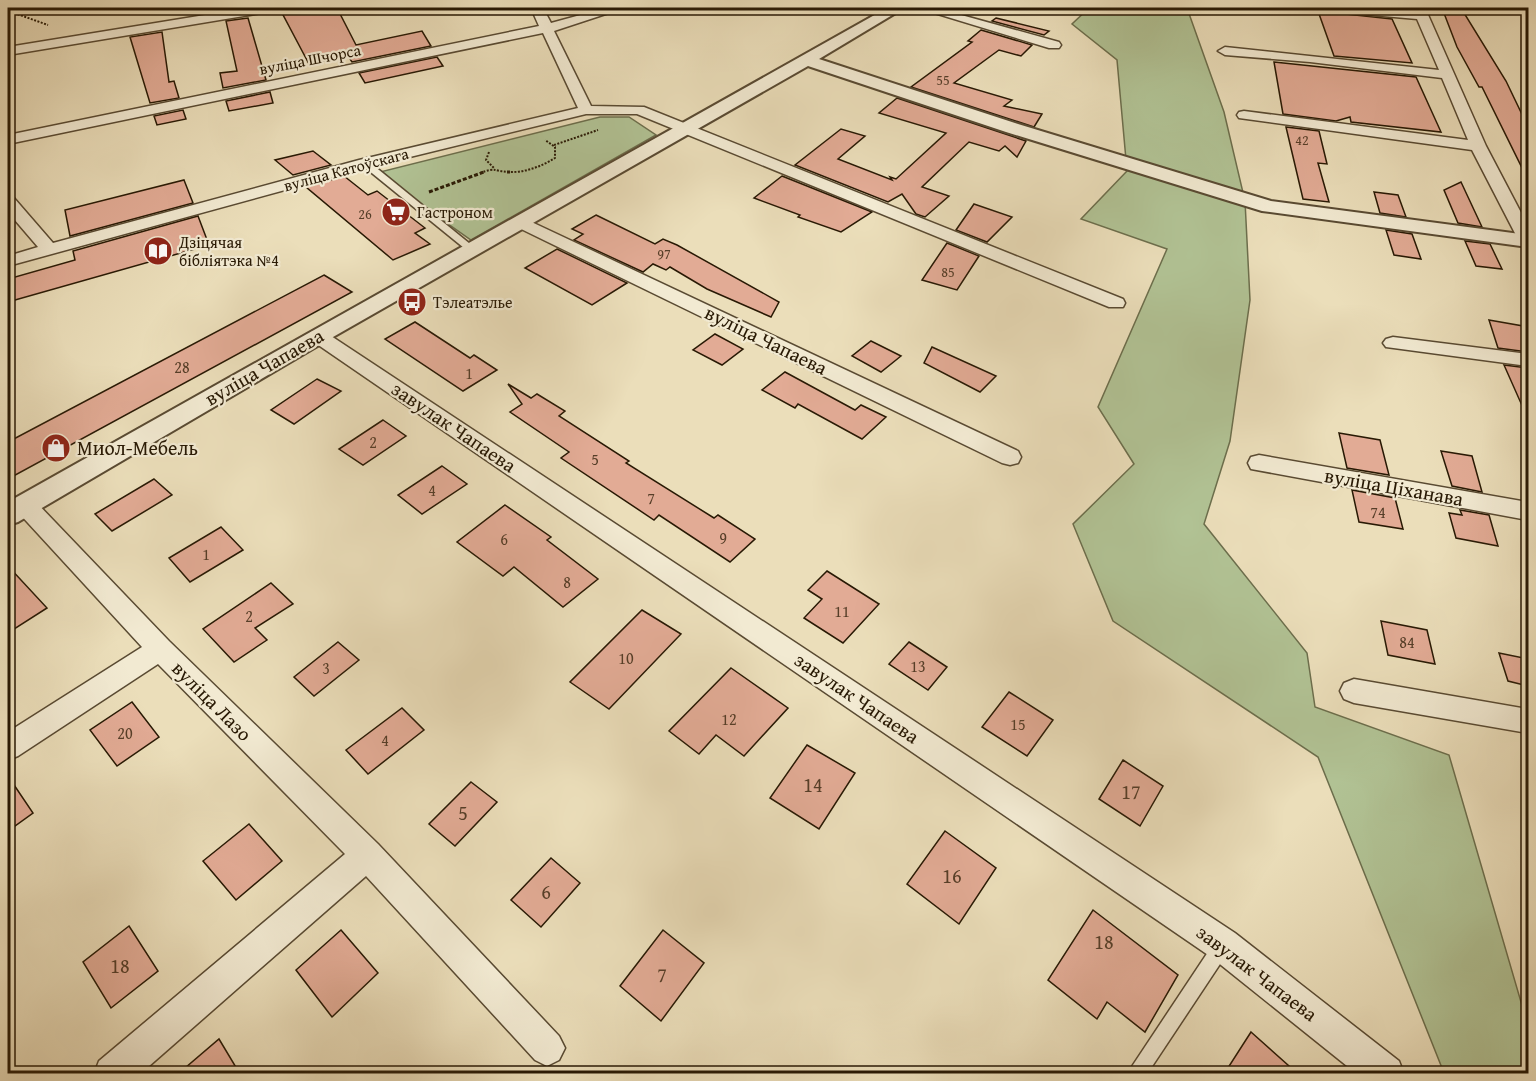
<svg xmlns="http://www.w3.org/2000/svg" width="1536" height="1081" viewBox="0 0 1536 1081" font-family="'Gentium Book Plus',serif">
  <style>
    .green { fill: #b1c294; stroke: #6c6e4c; stroke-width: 1.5 }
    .building { fill: #e2ab95; stroke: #281904; stroke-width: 1.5 }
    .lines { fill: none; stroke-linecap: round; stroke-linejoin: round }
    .service-casing { stroke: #594a32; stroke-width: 3 }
    .minor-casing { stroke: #594a32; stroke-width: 3 }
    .tertiary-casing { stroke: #594a32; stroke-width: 4 }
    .path-far1 { stroke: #281904; stroke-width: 2; stroke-dasharray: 2 1.5; stroke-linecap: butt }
    .path { stroke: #281904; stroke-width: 3; stroke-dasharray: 4 2; stroke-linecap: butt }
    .service { fill: #f2ead2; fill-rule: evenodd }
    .minor { fill: #f2ead2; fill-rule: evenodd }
    .tertiary { fill: #f2ead2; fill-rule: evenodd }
    .labels { text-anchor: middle; stroke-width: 4.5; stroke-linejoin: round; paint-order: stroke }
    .far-number-label { font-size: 14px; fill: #563e28 }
    .far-street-label { font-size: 16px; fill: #281904; stroke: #f2ead2 }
    .far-poi-label { font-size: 16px; fill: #281904; stroke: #f2ead2; text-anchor: start }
    .number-label { font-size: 16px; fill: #563e28 }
    .street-label { font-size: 20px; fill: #281904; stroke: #f2ead2 }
    .poi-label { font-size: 20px; fill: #281904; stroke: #f2ead2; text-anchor: start }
    .near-number-label { font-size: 20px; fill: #563e28 }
  </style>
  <rect width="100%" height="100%" fill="#ebdeba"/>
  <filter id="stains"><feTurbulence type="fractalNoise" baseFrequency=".00333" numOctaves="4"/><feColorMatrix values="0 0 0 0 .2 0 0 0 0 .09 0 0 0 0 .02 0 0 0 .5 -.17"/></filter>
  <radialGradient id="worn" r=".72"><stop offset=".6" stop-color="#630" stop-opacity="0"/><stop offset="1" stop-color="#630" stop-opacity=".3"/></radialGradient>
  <g class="green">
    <polygon points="1089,8 1187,8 1224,112 1245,201 1250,300 1230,441 1204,524 1307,653 1315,707 1449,755 1528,1026 1528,1073 1444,1073 1318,757 1113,621 1073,524 1134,464 1098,407 1167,249 1081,219 1127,171 1117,60 1072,24"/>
    <polygon points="600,117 629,117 656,135 471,240 376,173"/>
  </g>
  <g class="building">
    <polygon points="306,8 337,8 356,45 422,31 431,46 352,62 348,56 309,64 281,11"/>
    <polygon points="1442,8 1461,8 1506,81 1528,127 1528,180 1482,87 1479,87 1457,47"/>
    <polygon points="1318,11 1392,19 1412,63 1334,56"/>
    <polygon points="248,18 266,80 223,88 220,73 237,71 226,21"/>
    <polygon points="996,18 1049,31 1044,35 992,21"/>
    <polygon points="981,30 1032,45 1021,56 999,50 954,83 1012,100 1004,106 1042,114 1034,127 911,87 972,42 968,41"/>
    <polygon points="162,32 169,82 174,81 179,98 150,103 130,37"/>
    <polygon points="437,57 443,66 365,83 359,73"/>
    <polygon points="1274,62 1416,77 1441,132 1351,122 1350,117 1336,121 1283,114"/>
    <polygon points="270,92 273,103 229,111 226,101"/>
    <polygon points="897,98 1026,141 1017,157 1005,146 999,151 969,142 922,187 949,196 925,217 916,214 902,194 888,202 795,165 841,129 865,136 838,159 892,180 890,177 896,179 946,133 879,113"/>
    <polygon points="183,110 186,119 157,125 154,116"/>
    <polygon points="1286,127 1319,131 1327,164 1318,163 1329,202 1303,199"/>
    <polygon points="313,151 331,165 293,175 275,160"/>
    <polygon points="344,176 368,195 377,191 425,228 415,233 430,244 393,260 306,187"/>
    <polygon points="782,176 872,212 841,232 798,217 800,215 754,198"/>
    <polygon points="184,180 193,203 70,236 65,210"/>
    <polygon points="1461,182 1482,227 1458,223 1444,190"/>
    <polygon points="1374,192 1398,195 1406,217 1380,213"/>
    <polygon points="974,204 1012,217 987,242 956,230"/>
    <polygon points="596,215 655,244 663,239 677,245 779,302 771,317 707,289 670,267 666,270 653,264 643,272 574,240 583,234 572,229"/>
    <polygon points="198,216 209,245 8,302 8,279 75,260 73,251"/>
    <polygon points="1386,230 1412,234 1421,259 1394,255"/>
    <polygon points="1465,241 1490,244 1502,269 1476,266"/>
    <polygon points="947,243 979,256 957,290 922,280"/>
    <polygon points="557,249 627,283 592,305 525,268"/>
    <polygon points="324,275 352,292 8,479 8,442"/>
    <polygon points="1489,320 1523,326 1528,340 1528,352 1498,348"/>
    <polygon points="415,322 470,358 474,355 497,370 463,391 385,339"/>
    <polygon points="715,334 743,349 722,365 693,350"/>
    <polygon points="871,341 901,356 881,372 852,356"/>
    <polygon points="932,347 996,376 980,392 924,363"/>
    <polygon points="1504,365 1528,368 1528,419"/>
    <polygon points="785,372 855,410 861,405 886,417 862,439 798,404 795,408 762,390"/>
    <polygon points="317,379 341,391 294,424 271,410"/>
    <polygon points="508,384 531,398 537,394 565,411 559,416 629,461 626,463 714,518 718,515 755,539 730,562 659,515 654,520 561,458 569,452 510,412 522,404"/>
    <polygon points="383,420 406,436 363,465 339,449"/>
    <polygon points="1339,433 1380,440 1389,475 1347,468"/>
    <polygon points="1441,451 1472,456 1482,492 1452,486"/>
    <polygon points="442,466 467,484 422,514 398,495"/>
    <polygon points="154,479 172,495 112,531 95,514"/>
    <polygon points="1352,490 1395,498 1403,529 1359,522"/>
    <polygon points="505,505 551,537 547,540 598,579 563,607 514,567 503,576 457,542"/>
    <polygon points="1460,510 1489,515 1498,546 1456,538 1449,513 1462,515"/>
    <polygon points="221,527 243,550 190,582 169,558"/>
    <polygon points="8,566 47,608 8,633"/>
    <polygon points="827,571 879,604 843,643 804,618 822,599 808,590"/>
    <polygon points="271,583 293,604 255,628 267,640 234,662 203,629"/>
    <polygon points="642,610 681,634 609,709 570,682"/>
    <polygon points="1381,621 1427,630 1435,664 1388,655"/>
    <polygon points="338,642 359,660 314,696 294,677"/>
    <polygon points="909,642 947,667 928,690 889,664"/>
    <polygon points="1499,653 1528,659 1528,686 1508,681"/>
    <polygon points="731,668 788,708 744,756 716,735 699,754 669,731"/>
    <polygon points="1009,692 1053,720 1027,756 982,727"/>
    <polygon points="132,702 159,737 117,766 90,730"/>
    <polygon points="402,708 424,730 368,774 346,750"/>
    <polygon points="807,745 855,773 819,829 770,798"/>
    <polygon points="1123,760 1163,786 1140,826 1099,799"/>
    <polygon points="8,776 33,813 8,831"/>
    <polygon points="471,782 497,802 455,846 429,824"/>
    <polygon points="249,824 282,861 236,900 203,861"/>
    <polygon points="945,831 996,868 959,924 907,884"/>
    <polygon points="551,858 580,883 541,927 511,900"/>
    <polygon points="1093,910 1178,975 1145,1032 1107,1002 1097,1019 1048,980"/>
    <polygon points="129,926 158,971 111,1008 83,962"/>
    <polygon points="341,930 378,973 332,1017 296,970"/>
    <polygon points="663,930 704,963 661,1021 620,986"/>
    <polygon points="1251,1032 1298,1074 1224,1074"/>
    <polygon points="219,1039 240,1074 178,1074"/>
  </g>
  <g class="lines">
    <g class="service-casing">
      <g id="service">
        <polygon points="362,161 368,161 475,248 475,252 469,252 362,165"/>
        <polygon points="1222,938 1228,940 1230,946 1228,952 1147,1074 1127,1074 1216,940"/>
      </g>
    </g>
    <g class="minor-casing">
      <g id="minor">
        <polygon points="248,8 274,8 268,12 8,55 8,47"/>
        <polygon points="531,8 543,8 551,23 606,8 624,8 554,31 591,106 644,107 1123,299 1125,303 1123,307 1109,307 637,114 586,114 369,167 8,266 8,256 38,247 8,212 8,197 14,198 53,243 359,160 578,108 543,33 8,144 8,135 539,26"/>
        <polygon points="918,8 936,8 1059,42 1061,45 1059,48 1049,48"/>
        <polygon points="1331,8 1372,8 1414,11 1413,8 1425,8 1486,146 1528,226 1528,246 1519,241 1472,150 1239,118 1237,115 1239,112 1244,111 1468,140 1442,78 1310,62 1225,55 1218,51 1225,47 1439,70 1417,19 1337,12"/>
        <polygon points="523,218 1018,451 1021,457 1018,463 1010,465 1002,463 517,227 514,223"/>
        <polygon points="318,330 325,332 1235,933 1399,1061 1404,1074 1357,1074 1211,957 311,340 308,336 311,332"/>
        <polygon points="1393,337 1528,354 1528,366 1386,347 1383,343 1386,339"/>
        <polygon points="1259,455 1528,502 1528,520 1251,469 1248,463 1251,457"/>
        <polygon points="25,496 33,499 169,641 378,844 559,1036 565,1048 559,1060 547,1066 535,1060 366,876 140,1074 94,1074 99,1061 345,854 158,664 18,756 8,760 8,732 142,647 17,511 13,505 17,499"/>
        <polygon points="1354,679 1528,709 1528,733 1354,703 1344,699 1340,691 1344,683"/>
      </g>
    </g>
    <g class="tertiary-casing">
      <polygon id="tertiary" points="887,8 904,8 819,59 1018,124 1271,201 1528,235 1528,247 1262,211 1006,132 808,66 326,341 18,522 8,525 8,502"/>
    </g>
    <g class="path-far1">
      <polyline points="15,8 17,14 48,25"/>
      <polyline points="554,145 598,130"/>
      <polyline points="489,152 486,160 494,168"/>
      <path d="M480,173C497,167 493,171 508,172C525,173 542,166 555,158V147L545,140"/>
    </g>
    <g class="path">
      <polyline points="507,172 510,172"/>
      <polyline points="429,192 484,172"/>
    </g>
    <use href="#service" class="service"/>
    <use href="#minor" class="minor"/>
    <use href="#tertiary" class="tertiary"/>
  </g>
  <defs>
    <g id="supermarket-disc" transform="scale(1.5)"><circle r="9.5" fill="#8f2418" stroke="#f2ead2"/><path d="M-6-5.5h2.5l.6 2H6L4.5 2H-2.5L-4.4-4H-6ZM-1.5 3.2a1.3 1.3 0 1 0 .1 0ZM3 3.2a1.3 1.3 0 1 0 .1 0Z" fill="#fff"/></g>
    <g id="library-disc" transform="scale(1.5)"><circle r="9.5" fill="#8f2418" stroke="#f2ead2"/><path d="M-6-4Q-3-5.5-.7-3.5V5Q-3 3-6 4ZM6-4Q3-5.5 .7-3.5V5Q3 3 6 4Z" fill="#fff"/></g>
    <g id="bus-disc" transform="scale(1.5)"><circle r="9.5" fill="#8f2418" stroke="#f2ead2"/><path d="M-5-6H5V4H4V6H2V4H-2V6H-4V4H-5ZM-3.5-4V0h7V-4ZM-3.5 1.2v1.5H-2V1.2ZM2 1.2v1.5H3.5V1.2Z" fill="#fff"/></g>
    <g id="shop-disc" transform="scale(1.5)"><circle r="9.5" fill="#8f2418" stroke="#f2ead2"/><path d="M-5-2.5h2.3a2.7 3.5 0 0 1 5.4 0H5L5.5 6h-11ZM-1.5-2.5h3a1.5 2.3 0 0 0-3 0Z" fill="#fff"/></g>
  </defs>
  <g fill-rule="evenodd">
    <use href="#supermarket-disc" x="396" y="212"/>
    <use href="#library-disc" x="158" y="251"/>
    <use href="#bus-disc" x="412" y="302"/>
    <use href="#shop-disc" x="56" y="448"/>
  </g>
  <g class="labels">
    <g class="far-number-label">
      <text x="943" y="85">55</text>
      <text x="1302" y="145">42</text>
      <text x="365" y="219">26</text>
      <text x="664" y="259">97</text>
      <text x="948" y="277">85</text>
    </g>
    <g class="far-street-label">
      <text transform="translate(310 59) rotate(-11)" y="6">вуліца Шчорса</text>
      <text transform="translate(346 169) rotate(-15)" y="6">вуліца Катоўскага</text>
    </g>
    <g class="far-poi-label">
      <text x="417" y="218">Гастроном</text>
      <text x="179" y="248">Дзіцячая<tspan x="179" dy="18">бібліятэка №4</tspan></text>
      <text x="433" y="308">Тэлеатэлье</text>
    </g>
    <g class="number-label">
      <text x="182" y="373">28</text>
      <text x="469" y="379">1</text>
      <text x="373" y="448">2</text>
      <text x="595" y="465">5</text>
      <text x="432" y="496">4</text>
      <text x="651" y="504">7</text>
      <text x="1378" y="518">74</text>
      <text x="723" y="544">9</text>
      <text x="504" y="545">6</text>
      <text x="206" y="560">1</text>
      <text x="567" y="588">8</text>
      <text x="842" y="617">11</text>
      <text x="249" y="622">2</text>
      <text x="1407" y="648">84</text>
      <text x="626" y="664">10</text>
      <text x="918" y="672">13</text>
      <text x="326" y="674">3</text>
      <text x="729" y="725">12</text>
      <text x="1018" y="730">15</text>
      <text x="125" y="739">20</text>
      <text x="385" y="746">4</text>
    </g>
    <g class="street-label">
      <text transform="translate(766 340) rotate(26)" y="7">вуліца Чапаева</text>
      <text transform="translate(264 367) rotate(-30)" y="7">вуліца Чапаева</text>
      <text transform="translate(454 427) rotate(34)" y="7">завулак Чапаева</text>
      <text transform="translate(1394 487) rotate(10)" y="7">вуліца Ціханава</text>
      <text transform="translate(857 698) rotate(34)" y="7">завулак Чапаева</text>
      <text transform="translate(212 701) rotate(45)" y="7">вуліца Лазо</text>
      <text transform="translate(1257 973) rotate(37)" y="7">завулак Чапаева</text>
    </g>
    <g class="poi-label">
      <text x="77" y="455">Миол-Мебель</text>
    </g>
    <g class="near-number-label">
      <text x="813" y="792">14</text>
      <text x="1131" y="799">17</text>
      <text x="463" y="820">5</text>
      <text x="952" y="883">16</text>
      <text x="546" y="899">6</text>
      <text x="1104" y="949">18</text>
      <text x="120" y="973">18</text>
      <text x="662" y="982">7</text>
    </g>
  </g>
  <rect width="1536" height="1081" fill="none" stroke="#ebdeba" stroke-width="30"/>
  <rect x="9" y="9" width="1518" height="1063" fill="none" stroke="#281904" stroke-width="3"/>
  <rect x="15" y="15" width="1506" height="1051" fill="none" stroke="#281904" stroke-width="1.5"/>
  <rect width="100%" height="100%" filter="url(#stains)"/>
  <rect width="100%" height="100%" fill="url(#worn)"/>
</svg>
